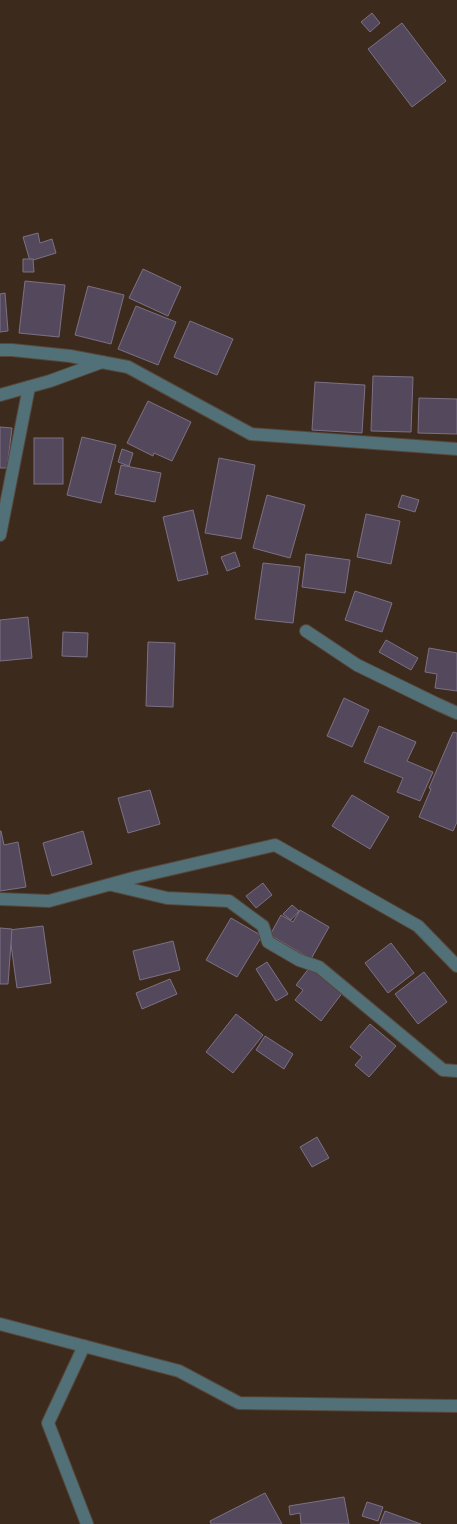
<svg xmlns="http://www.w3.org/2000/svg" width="457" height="1524" viewBox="0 0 457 1524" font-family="Roboto,sans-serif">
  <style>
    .building { fill: #54495c; stroke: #7c7085 }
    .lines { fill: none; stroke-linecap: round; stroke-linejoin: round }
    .street-casing { stroke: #574639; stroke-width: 14 }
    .street { stroke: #517077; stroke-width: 12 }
  </style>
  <rect width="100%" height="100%" fill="#3c2b1d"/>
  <g class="building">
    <polygon points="372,13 380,23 370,32 361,22"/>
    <polygon points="402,23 446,81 412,107 368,49"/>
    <polygon points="38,233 40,243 52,239 56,253 30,261 23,237"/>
    <polygon points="23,259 33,259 34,272 23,272"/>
    <polygon points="143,269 181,287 168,316 129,298"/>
    <polygon points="25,281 65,285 59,337 19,333"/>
    <polygon points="88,286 124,295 111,344 75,335"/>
    <polygon points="5,293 8,331 0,332 0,294"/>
    <polygon points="136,306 176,322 158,365 118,349"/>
    <polygon points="190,321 233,339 217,375 174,357"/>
    <polygon points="373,376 413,377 411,432 371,431"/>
    <polygon points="315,382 365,385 362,433 312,430"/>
    <polygon points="419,398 457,399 457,434 418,433"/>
    <polygon points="148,401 191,422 172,461 154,453 153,456 127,443"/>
    <polygon points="0,427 12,428 7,468 0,468"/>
    <polygon points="82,437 116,445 101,503 67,495"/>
    <rect x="34" y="438" width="29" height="46"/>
    <polygon points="122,449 133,453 129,466 118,462"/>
    <polygon points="219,458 255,465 241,539 205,533"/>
    <polygon points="121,465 161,473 155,502 115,494"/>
    <polygon points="267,495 305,505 290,558 253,548"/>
    <polygon points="402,495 419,500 415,512 398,507"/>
    <polygon points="193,510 208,574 178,581 163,517"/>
    <polygon points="366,514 400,521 391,564 357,557"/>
    <polygon points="235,552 240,566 227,571 221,557"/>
    <polygon points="306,554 350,560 345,593 302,587"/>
    <polygon points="263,563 300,567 293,623 255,619"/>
    <polygon points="355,591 392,603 382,632 345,620"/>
    <polygon points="28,617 32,658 0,661 0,620"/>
    <polygon points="63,632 88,633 87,657 62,656"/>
    <polygon points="386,640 418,658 411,670 379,652"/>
    <polygon points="148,642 175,643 173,707 146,706"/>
    <polygon points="429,648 457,653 457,691 435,688 437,674 425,672"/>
    <polygon points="344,698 369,710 352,747 327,736"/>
    <polygon points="379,726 416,742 407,761 433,772 420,801 397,792 403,778 364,762"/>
    <polygon points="453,732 457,733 457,822 453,831 419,817 431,789 429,788"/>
    <polygon points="150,790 160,824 128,833 118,798"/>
    <polygon points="352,795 389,817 370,849 332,826"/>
    <polygon points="0,831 1,831 4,845 18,842 26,887 0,891"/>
    <polygon points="83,831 92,864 52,876 43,843"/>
    <polygon points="263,883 272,895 256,908 246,896"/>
    <polygon points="292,905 299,911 291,920 283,914"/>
    <polygon points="300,910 329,927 311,959 270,935 281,915 293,922"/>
    <polygon points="231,918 262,936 237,977 206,960"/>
    <polygon points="43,926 51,983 17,988 9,930"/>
    <polygon points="0,928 12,929 8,984 0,984"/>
    <polygon points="173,941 180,970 140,980 133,951"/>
    <polygon points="391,943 414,973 388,993 365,963"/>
    <polygon points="267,962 288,994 276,1001 256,969"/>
    <polygon points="310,967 343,992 321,1021 295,1000 303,990 296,985"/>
    <polygon points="424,972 447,1002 418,1024 395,994"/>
    <polygon points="170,979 177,994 142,1009 136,993"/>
    <polygon points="236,1014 263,1035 233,1073 206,1052"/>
    <polygon points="370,1024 396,1046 369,1077 355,1065 362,1057 350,1047"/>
    <polygon points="265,1036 293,1054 284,1069 256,1050"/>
    <polygon points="317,1137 329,1158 312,1167 300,1147"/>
    <polygon points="265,1493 282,1524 211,1524 210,1521"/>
    <polygon points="344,1497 349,1524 301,1524 300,1513 290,1515 289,1506"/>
    <polygon points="367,1502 383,1507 378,1521 362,1516"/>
    <polygon points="385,1511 421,1524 380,1524"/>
  </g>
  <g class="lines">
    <g class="street-casing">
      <g id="street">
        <polyline points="0,350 12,350 70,356 128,367 251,434 457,449"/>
        <polyline points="0,395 50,381 102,362"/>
        <polyline points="0,535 29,387"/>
        <polyline points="306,631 357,665 437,704 457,713"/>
        <polyline points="112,885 167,898 229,901 263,926 268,942 299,960 319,967 443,1070 457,1071"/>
        <polyline points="0,899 49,901 137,877 275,845 418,926 457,966"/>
        <polyline points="0,1324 179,1371 239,1403 457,1406"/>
        <polyline points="84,1346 48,1423 87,1524"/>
      </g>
    </g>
    <use href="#street" class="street"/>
  </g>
</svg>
